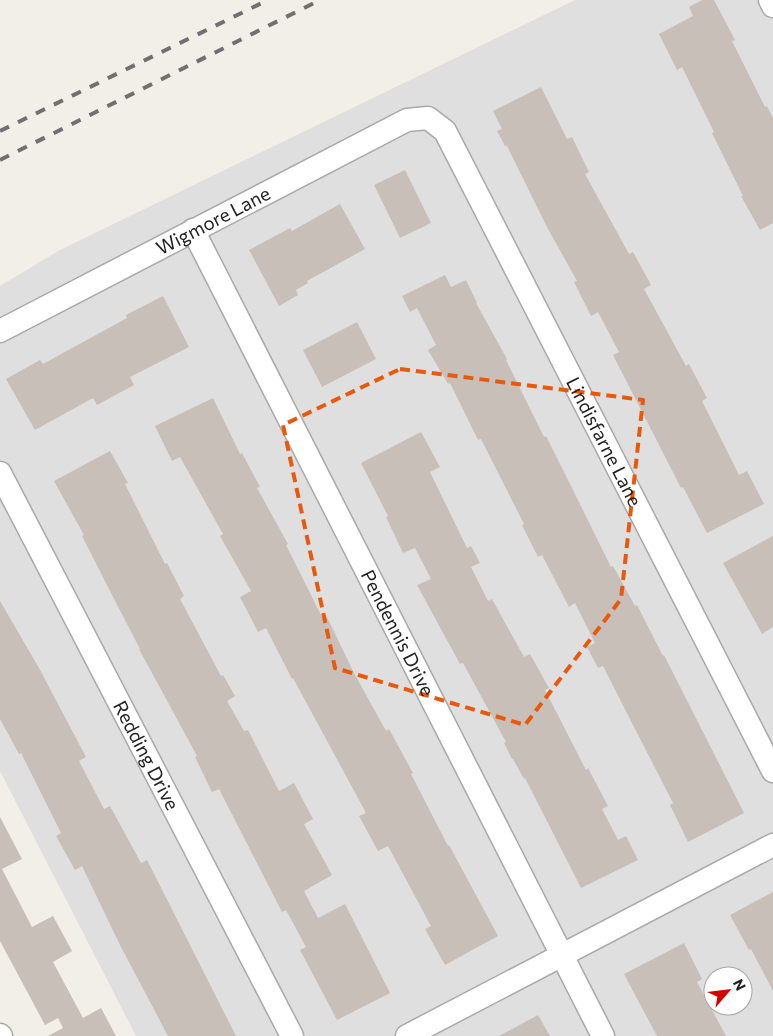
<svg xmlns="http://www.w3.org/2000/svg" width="773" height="1036" viewBox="0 0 773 1036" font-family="Commissioner,sans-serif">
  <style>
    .residential { fill: #e0dfdf; fill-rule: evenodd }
    .building { fill: #c7bfb8 }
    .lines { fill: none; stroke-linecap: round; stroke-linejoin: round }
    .street-casing { stroke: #a9a9a9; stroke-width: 25 }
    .street { stroke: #fff; stroke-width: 22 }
    .rail { stroke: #707070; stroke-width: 4; stroke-dasharray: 10 10; stroke-linecap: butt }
    .marked { fill: none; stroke: #e8590c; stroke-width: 4; stroke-dasharray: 10 6; stroke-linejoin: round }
    .labels { text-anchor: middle; stroke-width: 4.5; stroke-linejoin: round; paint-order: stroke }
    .street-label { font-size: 19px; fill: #222; stroke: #fff }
  </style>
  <rect width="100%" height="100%" fill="#f2efe9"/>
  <path class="residential" d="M575,0H773V1036H136L0,771V286L60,250ZM713,976H743V1006H713Z"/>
  <g class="building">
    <polygon points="702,0 714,0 735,40 732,41 765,107 767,106 773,118 773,223 760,230 741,196 743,196 712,133 714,132 682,67 677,70 659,34 693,16 689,7"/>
    <polygon points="541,87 567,139 572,137 589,172 585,174 629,254 633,252 651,285 644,289 686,366 689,364 707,398 702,401 739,475 747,471 764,504 707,533 683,487 681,488 613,355 619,352 598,312 591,316 574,282 577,281 547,227 507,146 505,146 497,131 502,129 493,111"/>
    <polygon points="405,170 431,223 400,238 374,185"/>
    <polygon points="340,204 365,249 307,281 308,283 296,290 298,295 279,306 249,250 290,228 292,231"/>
    <polygon points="445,275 451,287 466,280 477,303 476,303 507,359 506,360 544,437 546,436 572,488 611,567 613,566 635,606 637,605 663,656 664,655 744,813 688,842 670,805 673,803 634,727 603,666 598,668 587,647 595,643 575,603 569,607 542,555 538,557 522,525 524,524 481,439 478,440 450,383 448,384 428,350 436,345 417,308 410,312 402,296"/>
    <polygon points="163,296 189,347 130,377 134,385 97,405 93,398 35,430 6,379 40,360 43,364 127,318 126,315"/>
    <polygon points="357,322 376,359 322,387 303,350"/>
    <polygon points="213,398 240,454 242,453 260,487 257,488 288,544 286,545 323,619 327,617 354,673 386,731 389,729 413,773 411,774 448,846 449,845 498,936 445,965 425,929 431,926 388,846 378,851 359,816 366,813 293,678 292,679 266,628 258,632 240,597 251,591 220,536 223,534 180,457 172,461 155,426"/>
    <polygon points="421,432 440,467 430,472 467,548 471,546 480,563 471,567 488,601 492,599 524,657 530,654 549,688 545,690 586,770 588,768 608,806 602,809 618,840 626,836 638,860 581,888 525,778 524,779 513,759 512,759 504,743 506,742 463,663 460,664 417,585 431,579 415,548 403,553 386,517 388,516 361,463"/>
    <polygon points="110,451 128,483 125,484 165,564 167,563 184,596 180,599 221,676 223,675 235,696 227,701 244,731 248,730 279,791 294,783 313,819 304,824 332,875 304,891 318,918 345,904 390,993 337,1020 300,950 306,947 286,910 282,912 219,789 212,792 195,757 197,756 139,649 140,649 111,593 82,536 84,535 54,481"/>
    <polygon points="773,536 773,627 762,634 723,563"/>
    <polygon points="0,601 39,668 86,757 79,761 104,809 110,806 141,863 147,860 236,1036 168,1036 120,945 82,866 75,870 56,836 61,833 21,753 19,754 0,719"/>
    <polygon points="0,817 22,859 2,869 32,927 53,916 72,951 53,962 83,1018 101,1008 116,1036 48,1036 63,1028 58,1018 45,1025 0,941"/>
    <polygon points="773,892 773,991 751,949 749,950 730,915"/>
    <polygon points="684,943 702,979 697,982 726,1036 657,1036 624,974"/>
    <polygon points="538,1015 550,1036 499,1036"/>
  </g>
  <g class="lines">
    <g class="street-casing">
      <g id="street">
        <polyline points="770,0 773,6"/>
        <path id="s1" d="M193,230L603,1036"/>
        <path id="s2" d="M0,331L407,120L428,118L445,131L773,771"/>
        <path id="s3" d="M0,473L292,1036"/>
        <polyline points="0,1035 1,1036"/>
        <polyline points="407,1036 773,845"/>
      </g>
    </g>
    <use href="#street" class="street"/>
    <g class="rail">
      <polyline points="0,131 268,0"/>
      <polyline points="0,160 320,0"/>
    </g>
  </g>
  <path class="marked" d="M400,369L643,400L621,599L525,725L335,668L283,425Z"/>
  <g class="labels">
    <g class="street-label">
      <text dy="7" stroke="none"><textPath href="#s2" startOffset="240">Wigmore Lane</textPath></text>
      <text dy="7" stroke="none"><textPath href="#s2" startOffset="850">Lindisfarne Lane</textPath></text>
      <text dy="7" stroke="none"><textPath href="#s1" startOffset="452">Pendennis Drive</textPath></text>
      <text dy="7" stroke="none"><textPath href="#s3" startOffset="318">Redding Drive</textPath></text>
    </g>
  </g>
  <g transform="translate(728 991) rotate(62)"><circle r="24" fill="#ffffff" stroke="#a7a7a7"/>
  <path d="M0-4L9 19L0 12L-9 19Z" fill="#d40000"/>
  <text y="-8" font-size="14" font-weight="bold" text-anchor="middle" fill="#222222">N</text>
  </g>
</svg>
